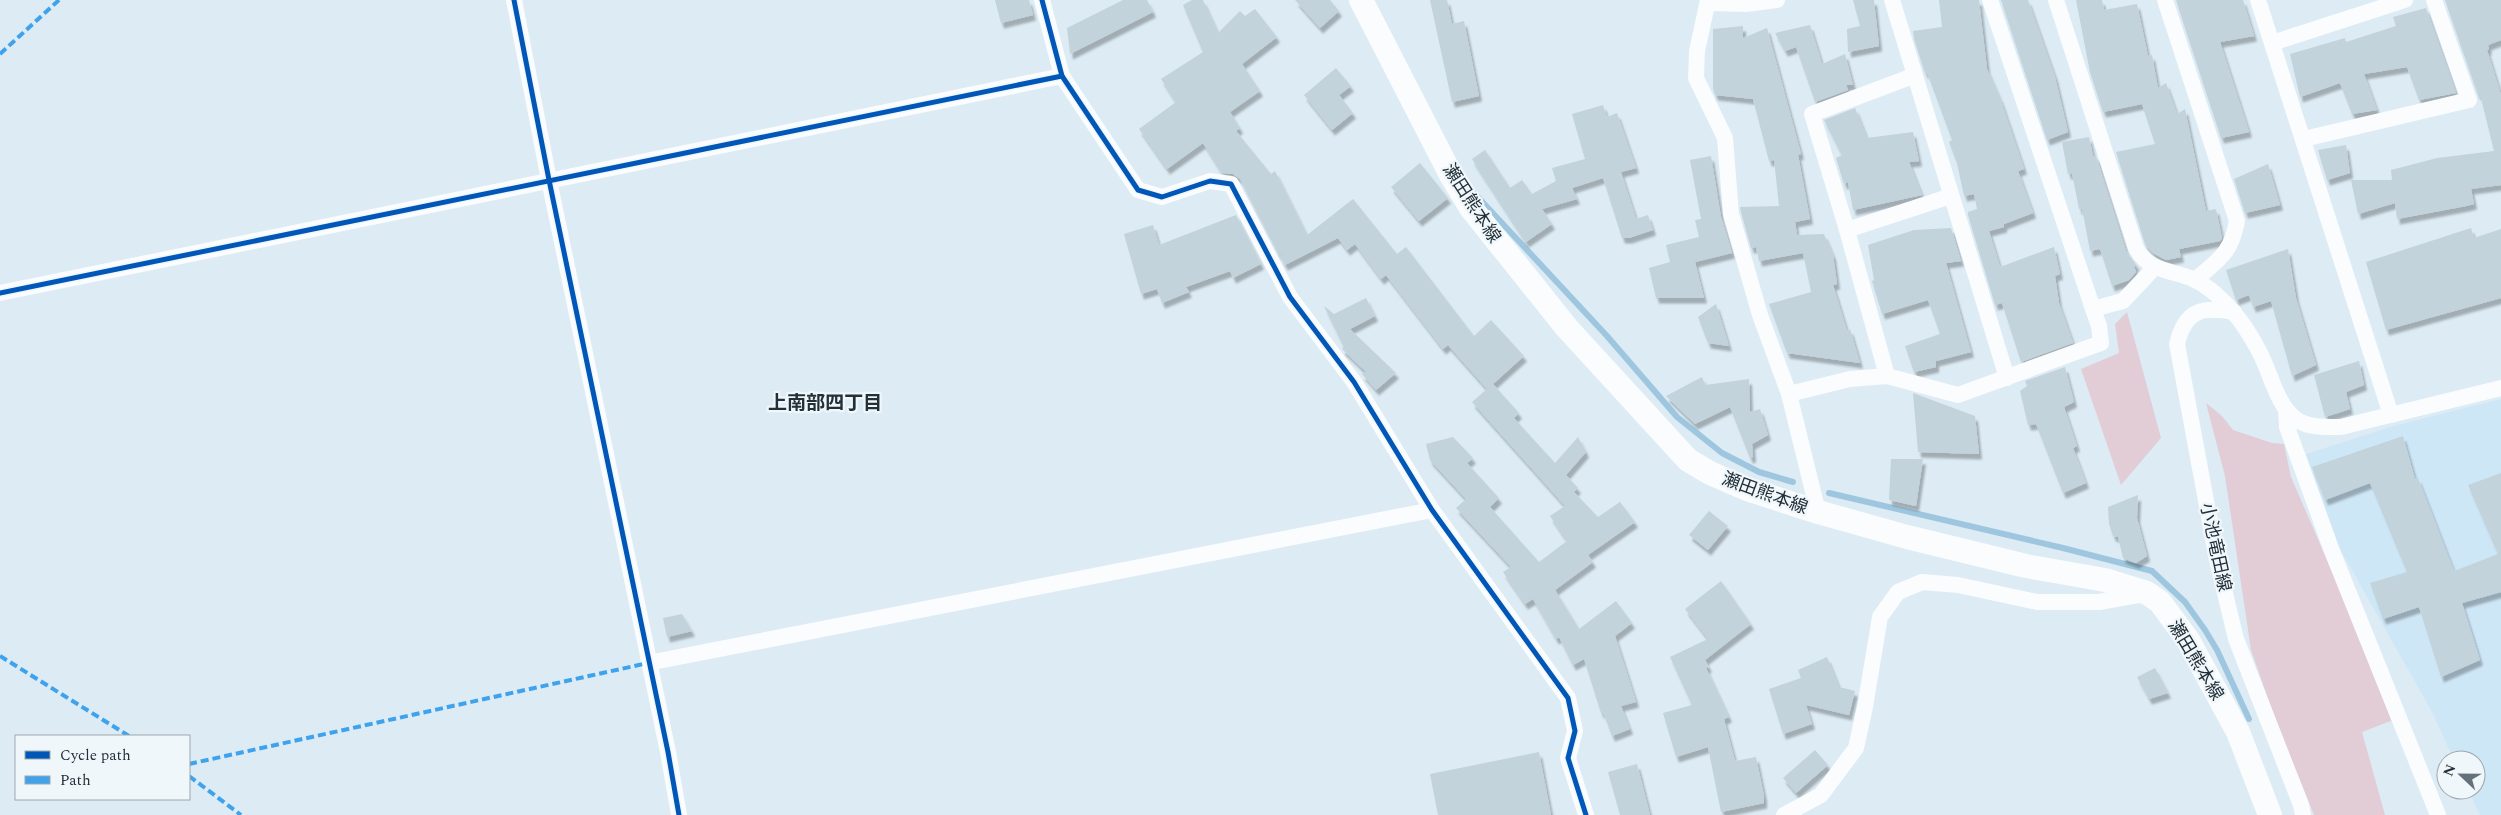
<svg xmlns="http://www.w3.org/2000/svg" width="2501" height="815" viewBox="0 0 2501 815" font-family="Spectral,'Noto Sans JP',serif">
  <style>
    .built { fill: #cee7f7 }
    .green { fill: #e2cdd7 }
    .lines { fill: none; stroke-linecap: round; stroke-linejoin: round }
    .stream { stroke: #9ec7df; stroke-width: 6 }
    .building { fill: #c2d3dc; filter: url(#shadow) }
    .street { stroke: #fafcfd; stroke-width: 16 }
    .secondary { stroke: #fafcfd; stroke-width: 24 }
    .quiet { stroke: #3ea3ec; stroke-width: 4; stroke-dasharray: 8 4; stroke-linecap: butt }
    .cycleway-casing { stroke: #f0f7fb; stroke-width: 8 }
    .cycleway { stroke: #0057b8; stroke-width: 5 }
    .labels { text-anchor: middle; stroke-width: 4.5; stroke-linejoin: round; paint-order: stroke }
    .street-label { font-size: 18px; fill: #233038; stroke: #f0f7fb }
    .neighbourhood-label { font-size: 19px; font-weight: bold; fill: #233038; stroke: #f0f7fb }
  </style>
  <defs>
    <filter id="shadow"><feDropShadow dx="3" dy="5.5" stdDeviation="1" flood-color="#0004"/></filter>
  </defs>
  <rect width="100%" height="100%" fill="#dcebf4"/>
  <polygon class="built" points="2501,399 2501,815 2480,815 2468,790 2476,790 2476,760 2454,760 2432,712 2339,547 2306,454 2397,425"/>
  <g class="green">
    <polygon points="2127,312 2161,438 2121,485 2081,369 2119,353 2115,324"/>
    <polygon points="2206,403 2222,416 2233,430 2272,443 2284,444 2291,477 2396,719 2362,732 2385,815 2314,815 2277,724 2251,650 2225,476"/>
  </g>
  <g class="lines">
    <g class="stream">
      <polyline points="1475,194 1607,336 1677,417 1722,453 1759,472 1793,482"/>
      <polyline points="1829,493 2063,548 2152,571 2185,602 2205,630 2217,650 2249,719"/>
    </g>
  </g>
  <g class="building">
    <polygon points="995,0 1029,0 1033,15 1001,23"/>
    <polygon points="1123,0 1147,0 1153,12 1070,54 1067,28"/>
    <polygon points="1192,0 1203,0 1218,33 1240,11 1245,16 1255,9 1277,37 1242,64 1260,91 1230,112 1240,128 1236,131 1271,174 1275,171 1307,235 1353,199 1397,254 1406,247 1474,336 1491,320 1524,356 1493,384 1519,413 1514,418 1555,463 1578,437 1586,452 1566,475 1578,488 1574,492 1598,517 1620,502 1635,522 1588,555 1593,562 1555,590 1579,629 1616,601 1632,623 1615,636 1636,702 1621,706 1630,729 1612,736 1603,712 1601,713 1584,659 1573,665 1559,637 1556,639 1533,599 1525,604 1503,572 1511,567 1456,508 1466,499 1430,460 1426,444 1453,437 1473,458 1467,463 1499,498 1490,507 1539,562 1567,541 1550,516 1565,506 1472,402 1487,389 1448,345 1443,349 1386,275 1381,279 1355,244 1347,250 1338,238 1285,265 1280,256 1285,252 1279,255 1240,179 1233,174 1222,173 1203,143 1167,169 1139,129 1176,102 1161,79 1203,52 1183,5"/>
    <polygon points="1295,0 1330,0 1339,11 1320,28"/>
    <polygon points="1430,0 1447,0 1452,24 1464,21 1479,96 1452,102"/>
    <polygon points="1853,0 1874,0 1879,46 1848,52 1847,29 1860,26"/>
    <polygon points="1939,0 1979,0 1987,69 2001,101 2024,169 2018,171 2033,213 2004,224 2004,227 1989,231 2000,267 2054,247 2060,274 2055,276 2059,303 2073,343 2021,362 2002,303 1995,305 1968,215 1968,212 1977,209 1974,194 1964,196 1957,163 1949,142 1952,140 1927,72 1925,73 1914,39 1913,31 1942,27"/>
    <polygon points="2001,0 2028,0 2055,77 2068,132 2047,140"/>
    <polygon points="2076,0 2102,0 2104,10 2137,4 2148,56 2152,55 2158,88 2166,83 2177,114 2185,109 2206,211 2216,209 2222,238 2220,241 2179,249 2181,257 2166,260 2153,253 2145,244 2116,152 2155,144 2142,104 2103,112 2090,72"/>
    <polygon points="2176,0 2243,0 2254,36 2220,42 2249,132 2221,138"/>
    <polygon points="2445,0 2501,0 2501,40 2488,45 2489,49 2487,50 2501,95 2501,185 2471,189 2474,204 2466,206 2397,219 2395,203 2358,214 2351,180 2392,180 2391,170 2437,158 2494,151 2480,94 2478,95"/>
    <polygon points="2426,8 2456,93 2419,100 2407,67 2364,74 2377,110 2352,114 2340,83 2300,97 2290,54 2345,38 2346,42 2396,26 2393,17"/>
    <polygon points="1810,25 1822,64 1845,54 1853,85 1846,85 1848,90 1815,102 1796,47 1785,51 1775,33"/>
    <polygon points="1743,26 1743,38 1767,28 1801,154 1798,155 1810,219 1795,222 1797,235 1824,234 1833,255 1837,284 1833,285 1847,331 1850,329 1860,363 1787,353 1769,304 1811,292 1803,253 1759,261 1756,247 1751,248 1741,212 1740,207 1779,206 1774,160 1769,161 1753,99 1715,95 1713,89 1713,29"/>
    <polygon points="1336,68 1351,86 1339,95 1353,113 1332,130 1304,95"/>
    <polygon points="1603,105 1607,117 1617,113 1636,168 1621,172 1636,219 1648,215 1653,230 1629,238 1622,238 1603,178 1572,188 1577,199 1542,209 1552,224 1526,242 1472,159 1485,150 1510,188 1522,180 1532,194 1556,181 1552,168 1585,159 1572,114"/>
    <polygon points="1855,108 1867,138 1913,132 1919,161 1909,162 1922,195 1853,210 1848,182 1844,184 1836,158 1842,155 1824,120"/>
    <polygon points="2089,137 2093,156 2096,156 2126,251 2137,266 2134,266 2136,272 2129,280 2112,286 2100,249 2090,251 2082,208 2079,209 2072,173 2068,174 2062,142"/>
    <polygon points="2346,145 2350,173 2327,180 2318,150"/>
    <polygon points="1711,156 1721,217 1732,253 1695,262 1704,298 1656,298 1649,268 1670,262 1666,245 1699,237 1695,220 1701,219 1690,160"/>
    <polygon points="1420,163 1448,198 1419,221 1391,187"/>
    <polygon points="2268,164 2280,205 2245,213 2234,179"/>
    <polygon points="1236,215 1261,264 1233,278 1230,271 1186,287 1189,292 1162,303 1157,289 1141,294 1124,234 1153,225 1159,245"/>
    <polygon points="1951,228 1961,261 1946,263 1971,352 1936,361 1936,367 1914,372 1905,346 1940,334 1928,300 1882,314 1872,281 1874,280 1868,245 1914,230"/>
    <polygon points="2471,228 2474,238 2501,229 2501,298 2386,330 2366,262"/>
    <polygon points="2288,249 2296,298 2316,365 2292,376 2271,301 2253,307 2249,295 2236,300 2226,270"/>
    <polygon points="1366,298 1375,316 1350,329 1396,373 1376,390 1362,374 1366,372 1342,349 1344,347 1324,306 1334,314"/>
    <polygon points="1716,304 1729,346 1708,343 1698,317"/>
    <polygon points="2359,361 2364,385 2346,392 2350,409 2325,417 2314,375"/>
    <polygon points="2065,367 2074,402 2064,407 2077,446 2073,448 2086,483 2063,493 2036,424 2028,425 2020,391 2027,386 2025,381"/>
    <polygon points="1702,377 1705,385 1749,379 1750,412 1760,409 1768,435 1752,444 1753,457 1750,458 1730,407 1695,424 1666,396"/>
    <polygon points="1913,393 1975,416 1979,454 1918,452"/>
    <polygon points="2403,436 2415,479 2418,478 2454,571 2498,554 2468,485 2501,473 2501,592 2462,603 2480,660 2441,677 2419,607 2383,619 2370,583 2407,572 2370,483 2325,500 2312,467"/>
    <polygon points="1891,459 1923,459 1916,506 1889,500"/>
    <polygon points="2138,495 2137,518 2147,556 2136,563 2123,558 2118,537 2113,536 2109,524 2108,507"/>
    <polygon points="1709,511 1728,526 1708,550 1689,535"/>
    <polygon points="1721,581 1751,624 1705,660 1709,667 1706,668 1729,717 1724,719 1735,761 1756,757 1764,796 1764,803 1721,812 1708,747 1676,757 1663,713 1692,705 1670,657 1708,639 1685,609"/>
    <polygon points="682,614 692,631 667,637 663,618"/>
    <polygon points="1827,657 1839,687 1855,691 1849,715 1806,705 1812,724 1783,734 1769,689 1801,678 1798,670"/>
    <polygon points="2155,668 2168,693 2149,699 2137,677"/>
    <polygon points="1815,750 1828,765 1796,793 1783,778"/>
    <polygon points="1539,752 1551,815 1438,815 1430,774"/>
    <polygon points="1637,764 1650,815 1620,815 1608,772"/>
  </g>
  <g class="lines">
    <g class="street">
      <polyline points="514,0 549,180 668,752 679,815"/>
      <polyline points="1042,0 1062,76 1138,190 1162,197 1210,181 1231,184 1290,297 1354,382 1432,510 1568,698 1575,731 1568,758 1586,815"/>
      <polyline points="1708,0 1697,51 1696,78 1725,138 1731,214 1760,315 1789,394 1818,512"/>
      <polyline points="1892,0 2007,378"/>
      <polyline points="1990,0 2093,309"/>
      <path d="M2056,0L2136,248C2148,271 2171,270 2193,279C2208,286 2224,300 2234,313C2244,324 2252,338 2259,351C2271,373 2276,405 2297,420C2309,428 2327,427 2341,427L2501,388"/>
      <path d="M2165,0L2237,221C2231,254 2219,259 2195,280"/>
      <polyline points="2258,0 2391,415"/>
      <polyline points="1708,3 1746,4 1777,0"/>
      <polyline points="2272,43 2405,0"/>
      <polyline points="2304,139 2469,100 2434,0"/>
      <polyline points="1847,230 1951,196"/>
      <polyline points="0,293 1062,76"/>
      <path d="M2234,312C2202,306 2185,310 2177,344L2217,560L2236,639L2301,805L2303,815"/>
      <polyline points="1887,376 1847,230 1812,114 1913,76"/>
      <polyline points="1789,394 1850,379 1887,376 1958,395 2101,343 2099,326 2093,309 2123,301 2155,267"/>
      <polyline points="2286,410 2287,427 2332,551 2438,815"/>
      <polyline points="648,663 1432,510"/>
      <polyline points="1784,815 1821,795 1856,748 1865,707 1880,617 1898,592 1922,582 1958,585 2037,602 2099,602 2144,594"/>
    </g>
    <polyline class="secondary" points="1361,0 1451,175 1471,208 1567,328 1688,460 1710,473 1747,489 1818,512 1907,537 2026,566 2105,580 2147,593 2160,602 2188,640 2238,732 2270,815"/>
    <g class="quiet">
      <polyline points="0,54 59,0"/>
      <polyline points="0,656 129,736"/>
      <polyline points="189,764 648,663"/>
      <polyline points="189,776 241,815"/>
    </g>
    <g class="cycleway-casing">
      <g id="cycleway">
        <polyline points="514,0 549,180 668,752 679,815"/>
        <polyline points="1042,0 1062,76 1138,190 1162,197 1210,181 1231,184 1290,297 1354,382 1432,510 1568,698 1575,731 1568,758 1586,815"/>
        <polyline points="0,293 1062,76"/>
      </g>
    </g>
    <use href="#cycleway" class="cycleway"/>
  </g>
  <g class="labels">
    <g class="street-label">
      <text transform="translate(1472 203) rotate(57)" y="6">瀬田熊本線</text>
      <text transform="translate(1765 493) rotate(20)" y="6">瀬田熊本線</text>
      <text transform="translate(2216 547) rotate(78)" y="6">小池竜田線</text>
      <text transform="translate(2196 660) rotate(59)" y="6">瀬田熊本線</text>
    </g>
    <g class="neighbourhood-label">
      <text x="825" y="409">上南部四丁目</text>
    </g>
  </g>
  <rect x="15" y="735" width="175" height="65" fill="#f0f7fb" stroke="#9ea7ad"/>
  <rect x="25" y="751" width="25" height="8" fill="#0057b8" stroke="#9ea7ad"/>
  <text x="60" y="760" font-size="15" fill="#233038">Cycle path</text>
  <rect x="25" y="776" width="25" height="8" fill="#3ea3ec" stroke="#9ea7ad"/>
  <text x="60" y="785" font-size="15" fill="#233038">Path</text>
  <g transform="translate(2461 775) rotate(292)"><circle r="24" fill="#f0f7fb" stroke="#9ea7ad"/>
  <path d="M0-4L9 19L0 12L-9 19Z" fill="#64717a"/>
  <text y="-8" font-size="14" font-weight="bold" text-anchor="middle" fill="#233038">N</text>
  </g>
</svg>
